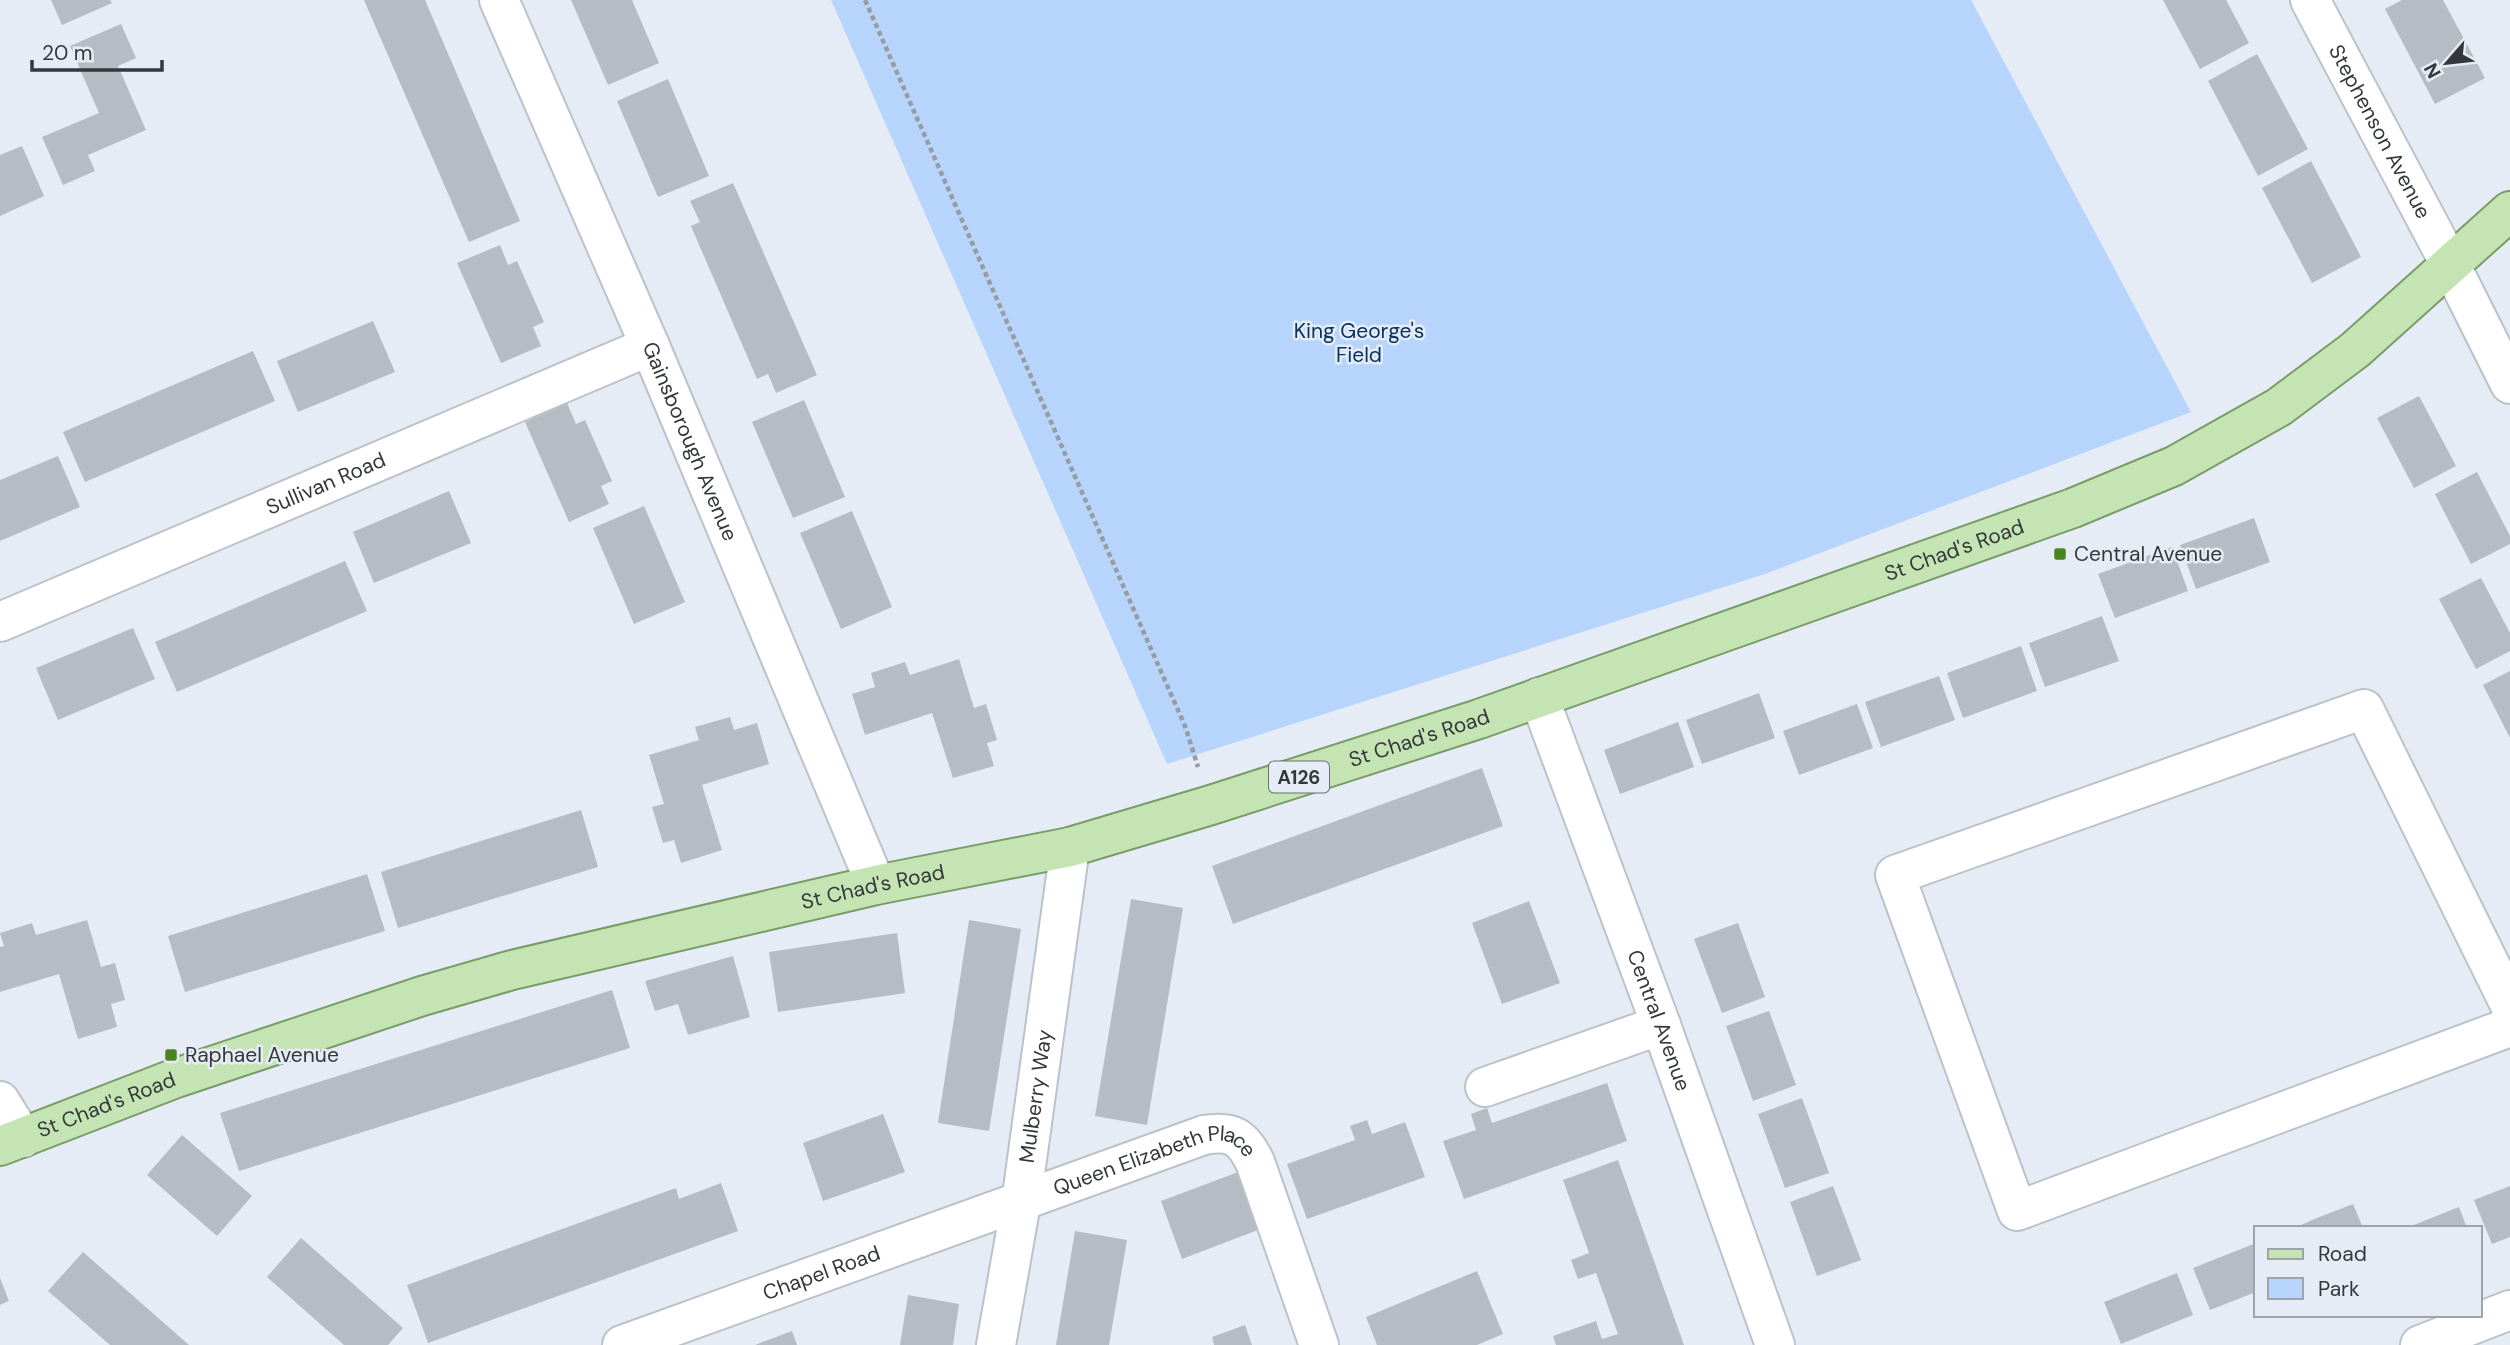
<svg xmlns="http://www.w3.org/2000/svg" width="2510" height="1345" viewBox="0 0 2510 1345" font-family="'DM Sans',sans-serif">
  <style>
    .green { fill: #b7d4fc }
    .building { fill: #b6bcc4 }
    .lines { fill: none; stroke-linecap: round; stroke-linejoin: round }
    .minor-casing { stroke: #bcc2ca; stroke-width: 42 }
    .major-casing { stroke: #799c68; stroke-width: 42 }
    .path { stroke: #979ba2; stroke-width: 4.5; stroke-dasharray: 5 3.5; stroke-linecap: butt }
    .minor { stroke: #fff; stroke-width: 38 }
    .major { stroke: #c4e4b3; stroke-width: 38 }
    .poi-dot { fill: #4b8522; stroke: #e6ecf5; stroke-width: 2.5 }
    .labels { text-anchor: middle; stroke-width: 5; stroke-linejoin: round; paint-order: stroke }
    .shield { fill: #e6ecf5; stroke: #6a6e73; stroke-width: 2 }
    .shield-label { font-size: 19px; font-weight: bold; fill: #35383b }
    .street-label { font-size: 21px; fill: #35383b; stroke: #e6ecf5 }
    .park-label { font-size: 21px; fill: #083263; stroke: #e6ecf5 }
    .poi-label { font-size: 21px; fill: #35383b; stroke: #e6ecf5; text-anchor: start }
  </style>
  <rect width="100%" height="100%" fill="#e6ecf5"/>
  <polygon class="green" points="831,0 1971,0 2191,412 1765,574 1167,764"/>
  <g class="building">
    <polygon points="51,0 110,0 112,3 62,25"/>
    <polygon points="364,0 425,0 520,221 469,242"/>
    <polygon points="571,0 632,0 659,63 608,85"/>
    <polygon points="2163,0 2226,0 2249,43 2200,69"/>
    <polygon points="2402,0 2443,0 2485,78 2435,104 2385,9"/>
    <polygon points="121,24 136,58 118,66 146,130 88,155 95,171 63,185 42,137 99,113 70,46"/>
    <polygon points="2257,54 2308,149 2258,176 2208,81"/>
    <polygon points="668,79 709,176 658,197 617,101"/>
    <polygon points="22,146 44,196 0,216 0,155"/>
    <polygon points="2311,161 2361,257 2312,283 2262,188"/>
    <polygon points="733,183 817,375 776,393 768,374 757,379 691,226 700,222 690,201"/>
    <polygon points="500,245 508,265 517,261 544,322 533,327 541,346 501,363 457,263"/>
    <polygon points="373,321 395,372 298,412 277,361"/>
    <polygon points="253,351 275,401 85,482 63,432"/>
    <polygon points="2419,396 2456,466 2414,488 2377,418"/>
    <polygon points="804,400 845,497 793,518 752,422"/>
    <polygon points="567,403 576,424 585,420 612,481 601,486 609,504 569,522 525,422"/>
    <polygon points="58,456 80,507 0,541 0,480"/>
    <polygon points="2477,472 2510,536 2510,544 2471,564 2435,494"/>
    <polygon points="449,491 471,543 374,583 353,532"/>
    <polygon points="644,506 685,602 634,624 593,528"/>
    <polygon points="852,511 892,607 841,629 800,533"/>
    <polygon points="2254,518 2270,562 2196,589 2180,545"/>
    <polygon points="2172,547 2188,591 2115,618 2098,574"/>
    <polygon points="345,561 367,611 177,692 155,642"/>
    <polygon points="2481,578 2510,633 2510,651 2476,669 2439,599"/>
    <polygon points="2102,616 2119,661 2045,687 2029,643"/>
    <polygon points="133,628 155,679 58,720 36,668"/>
    <polygon points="2021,646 2037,691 1963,718 1947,673"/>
    <polygon points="959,659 974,708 986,704 997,740 987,743 994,766 953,778 932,713 865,735 852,694 875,687 871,673 905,662 910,675"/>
    <polygon points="2510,671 2510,738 2483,685"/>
    <polygon points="1939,676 1955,720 1881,747 1865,702"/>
    <polygon points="1759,693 1775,738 1702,764 1686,720"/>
    <polygon points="1857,704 1873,748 1799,775 1783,731"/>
    <polygon points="730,717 734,730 757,723 769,764 702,785 722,850 681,863 674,840 663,843 652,807 664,804 649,755 699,740 695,727"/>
    <polygon points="1678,722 1694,767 1620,794 1604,750"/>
    <polygon points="1482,768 1503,826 1233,924 1212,866"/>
    <polygon points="581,810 598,867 398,928 381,872"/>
    <polygon points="367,874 385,931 185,992 168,936"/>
    <polygon points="1131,899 1183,908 1147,1125 1095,1116"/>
    <polygon points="1529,901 1560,983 1502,1004 1472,923"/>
    <polygon points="87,920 101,967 115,963 125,1000 111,1004 117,1027 78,1039 59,974 0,992 0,947 4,946 0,933 32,923 36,935"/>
    <polygon points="969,920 1021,929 989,1131 938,1123"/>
    <polygon points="1738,923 1765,997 1722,1013 1694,939"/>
    <polygon points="897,933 905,993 778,1012 769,952"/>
    <polygon points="733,956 750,1017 688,1035 678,1004 655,1011 645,981"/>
    <polygon points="612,990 630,1048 239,1171 220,1113"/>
    <polygon points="1769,1011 1796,1085 1753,1101 1726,1026"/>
    <polygon points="1607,1083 1627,1141 1464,1199 1443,1141 1476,1130 1471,1114 1487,1108 1492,1123"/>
    <polygon points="1802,1098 1829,1173 1785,1188 1758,1114"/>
    <polygon points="883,1114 905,1172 823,1201 803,1143"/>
    <polygon points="1367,1120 1372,1134 1405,1122 1425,1177 1307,1219 1287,1164 1355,1140 1350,1126"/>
    <polygon points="182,1135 252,1196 217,1236 147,1175"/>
    <polygon points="1618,1160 1684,1345 1556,1345 1553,1336 1596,1321 1602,1339 1618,1334 1596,1273 1578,1279 1571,1260 1589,1253 1563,1180"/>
    <polygon points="1241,1171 1263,1228 1182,1259 1161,1201"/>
    <polygon points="721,1183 738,1231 428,1343 407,1285 676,1188 679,1199"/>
    <polygon points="1833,1186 1861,1260 1817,1276 1790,1202"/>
    <polygon points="2510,1186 2510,1237 2492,1244 2474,1200"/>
    <polygon points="2353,1204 2363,1228 2294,1228 2317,1218"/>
    <polygon points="2459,1207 2467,1228 2406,1228"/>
    <polygon points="1075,1231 1127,1240 1109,1345 1056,1345"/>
    <polygon points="301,1238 403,1328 388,1345 344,1345 267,1277"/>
    <polygon points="2256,1243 2256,1292 2210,1310 2193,1268"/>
    <polygon points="83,1252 123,1287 189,1345 110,1345 48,1291"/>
    <polygon points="1477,1271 1503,1334 1477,1345 1377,1345 1366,1317"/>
    <polygon points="2177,1273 2193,1315 2121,1344 2104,1302"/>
    <polygon points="0,1278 9,1301 0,1305"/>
    <polygon points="908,1295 959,1304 953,1345 900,1345"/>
    <polygon points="1245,1325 1252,1345 1214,1345 1212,1337"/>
    <polygon points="792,1331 797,1345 755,1345"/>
  </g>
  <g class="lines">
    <g class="minor-casing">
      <g id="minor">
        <path id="s1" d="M499,0L650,346L876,885"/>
        <path id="s2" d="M2310,0L2450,264L2510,384"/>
        <path id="s3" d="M0,622L650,346"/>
        <path id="s4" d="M1539,697L1661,1025L1775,1345"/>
        <polyline points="2510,1005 2364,709 1895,875 2017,1211 2510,1027"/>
        <polyline points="1485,1087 1661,1025"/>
        <polyline points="0,1101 23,1138"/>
        <path id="s5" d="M622,1345L1204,1135C1233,1130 1242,1137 1255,1162L1319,1345"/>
        <path id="s6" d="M996,1345L1021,1203L1070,847"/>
        <polyline points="2420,1345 2510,1310"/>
      </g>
    </g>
    <g class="major-casing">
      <g id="major">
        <path id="s7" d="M0,1146L176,1078L422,996L512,970L876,885L1070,847L1211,805L1479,719L2073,508L2174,466L2279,407L2355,350L2510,211"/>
      </g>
    </g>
    <polyline class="path" points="865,0 1185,726 1198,767"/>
    <use href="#minor" class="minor"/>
    <use href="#major" class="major"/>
  </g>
  <g class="poi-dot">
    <rect x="2053" y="547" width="14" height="14" rx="3.5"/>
    <rect x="164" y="1048" width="14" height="14" rx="3.5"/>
  </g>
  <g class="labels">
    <rect class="shield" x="1269" y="761.5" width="60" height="31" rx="5"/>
    <g class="shield-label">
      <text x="1299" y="784">A126</text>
    </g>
    <g class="street-label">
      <text dy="7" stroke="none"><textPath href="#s2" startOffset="149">Stephenson Avenue</textPath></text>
      <text dy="7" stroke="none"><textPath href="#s1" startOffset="481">Gainsborough Avenue</textPath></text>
      <text dy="7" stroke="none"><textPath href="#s3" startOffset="354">Sullivan Road</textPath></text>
      <text dy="7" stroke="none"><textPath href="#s7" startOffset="2046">St Chad's Road</textPath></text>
      <text dy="7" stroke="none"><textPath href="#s7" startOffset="1479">St Chad's Road</textPath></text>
      <text dy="7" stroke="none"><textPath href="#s7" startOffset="912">St Chad's Road</textPath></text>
      <text dy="7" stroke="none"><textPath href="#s4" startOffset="345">Central Avenue</textPath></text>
      <text dy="7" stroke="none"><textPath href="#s6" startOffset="252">Mulberry Way</textPath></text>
      <text dy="7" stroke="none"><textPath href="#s7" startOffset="114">St Chad's Road</textPath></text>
      <text dy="7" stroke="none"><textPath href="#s5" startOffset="567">Queen Elizabeth Place</textPath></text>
      <text dy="7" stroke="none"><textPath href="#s5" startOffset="212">Chapel Road</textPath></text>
    </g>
    <g class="park-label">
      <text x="1359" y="338">King George's<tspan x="1359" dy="24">Field</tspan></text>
    </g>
    <g class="poi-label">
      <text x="2074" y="561">Central Avenue</text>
      <text x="185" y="1062">Raphael Avenue</text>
    </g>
  </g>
  <rect x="2254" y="1226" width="228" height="91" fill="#e6ecf5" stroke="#9fa4ab" stroke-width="2"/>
  <rect x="2268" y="1249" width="35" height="10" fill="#c4e4b3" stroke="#9fa4ab" stroke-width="2"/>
  <text x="2318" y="1261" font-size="21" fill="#35383b">Road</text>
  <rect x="2268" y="1278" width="35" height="21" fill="#b7d4fc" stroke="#9fa4ab" stroke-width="2"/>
  <text x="2318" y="1296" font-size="21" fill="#35383b">Park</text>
  <g transform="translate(2447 63) rotate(242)" stroke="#e6ecf5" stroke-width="5" paint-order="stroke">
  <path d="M0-5L12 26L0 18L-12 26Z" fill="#35383b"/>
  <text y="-10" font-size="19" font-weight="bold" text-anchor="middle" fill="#35383b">N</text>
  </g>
  <path d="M32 60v10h130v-10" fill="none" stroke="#35383b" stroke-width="3.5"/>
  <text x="42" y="60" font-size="21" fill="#35383b" stroke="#e6ecf5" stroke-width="5" paint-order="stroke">20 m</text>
</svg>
